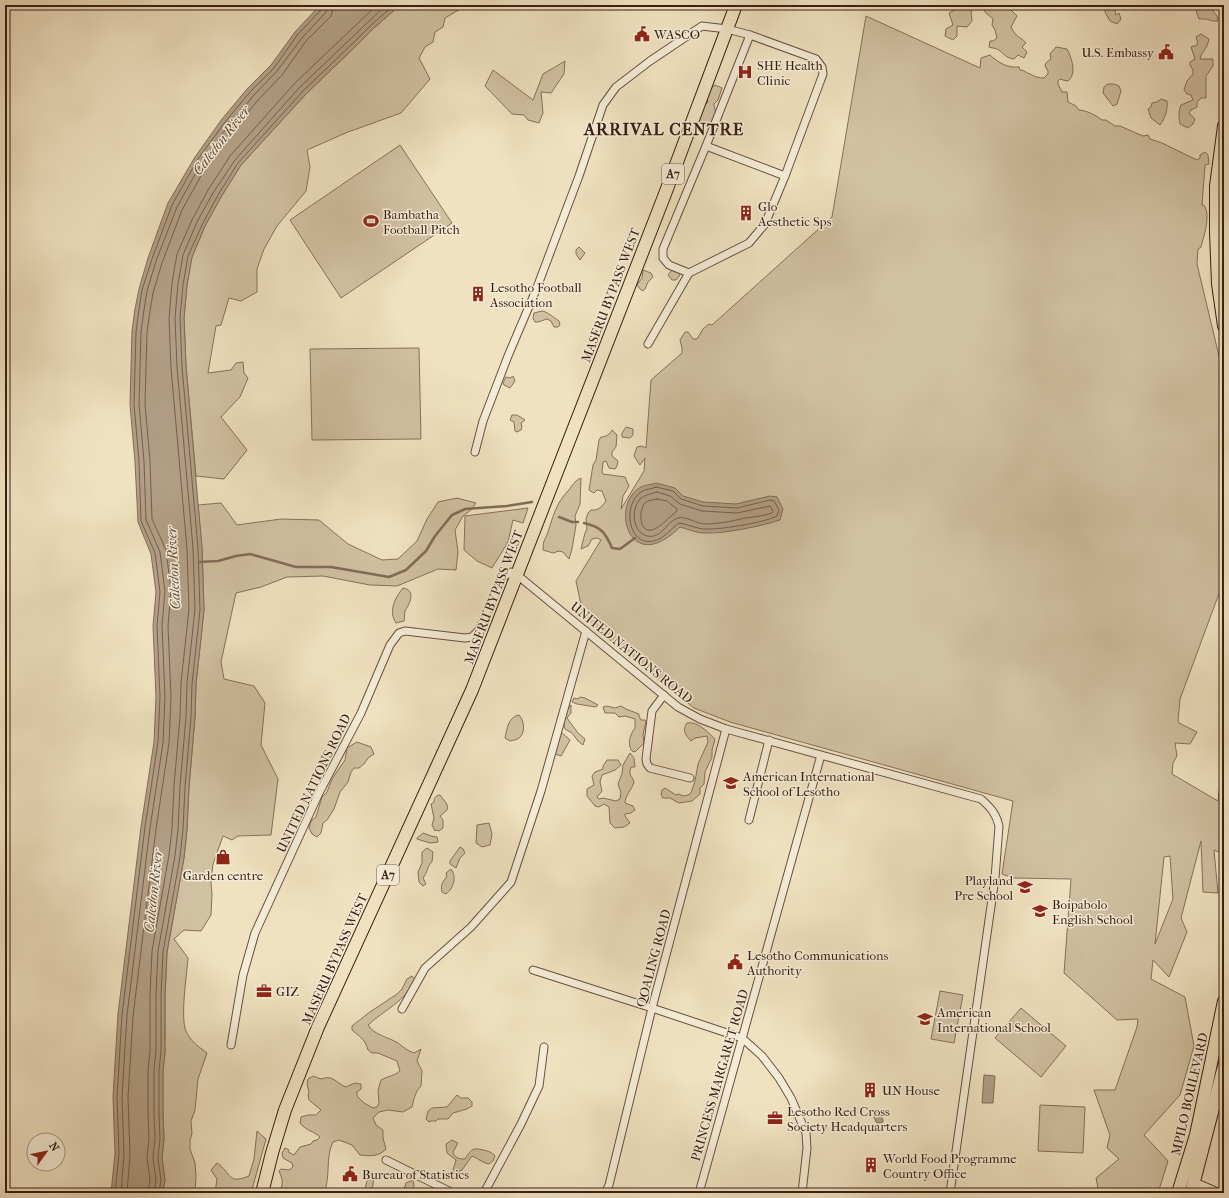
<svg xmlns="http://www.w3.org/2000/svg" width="1229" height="1198" viewBox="0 0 1229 1198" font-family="'IM FELL French Canon',serif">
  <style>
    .green { fill: #d1c1a3; stroke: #86705a; fill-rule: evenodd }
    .water { fill: #b29f86; stroke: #826b58 }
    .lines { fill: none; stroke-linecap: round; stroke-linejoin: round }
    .shore { stroke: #765e4c; stroke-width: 1 }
    .stream { stroke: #826b58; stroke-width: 2.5 }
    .minor-casing { stroke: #684f3e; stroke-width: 9 }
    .primary-casing { stroke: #3a1e12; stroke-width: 14 }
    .trunk-casing { stroke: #3a1e12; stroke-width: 14 }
    .minor { stroke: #f5ecd7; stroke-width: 7 }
    .primary { stroke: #f0e2c1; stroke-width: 12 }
    .trunk { stroke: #f0e2c1; stroke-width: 12 }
    .labels { text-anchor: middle; stroke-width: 3; stroke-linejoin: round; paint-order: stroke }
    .shield { fill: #f5ecd7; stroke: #725c4d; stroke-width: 1 }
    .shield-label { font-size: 12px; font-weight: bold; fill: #3a1e12 }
    .poi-label { font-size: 13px; fill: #3a1e12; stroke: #f5ecd7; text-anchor: start }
    .street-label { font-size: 13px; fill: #3a1e12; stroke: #f5ecd7 }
    .water-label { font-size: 14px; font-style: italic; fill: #644b3b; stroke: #f5ecd7 }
    .district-label { font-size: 17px; font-weight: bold; letter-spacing: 1px; fill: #3a1e12; stroke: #f5ecd7 }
  </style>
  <rect width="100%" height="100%" fill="#f0e2c1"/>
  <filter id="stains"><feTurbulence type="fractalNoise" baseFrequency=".005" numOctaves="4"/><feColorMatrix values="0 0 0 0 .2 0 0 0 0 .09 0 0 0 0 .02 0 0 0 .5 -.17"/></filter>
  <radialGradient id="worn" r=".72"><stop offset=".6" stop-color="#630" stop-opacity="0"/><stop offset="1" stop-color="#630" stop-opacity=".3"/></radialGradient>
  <g class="green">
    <polygon points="400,5 467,5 445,18 443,27 435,32 433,42 425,47 419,58 430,79 401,113 348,132 307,150 310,167 306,191 277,226 264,249 257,269 257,292 241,301 229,298 221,325 216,326 208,373 231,370 236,363 243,362 244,373 248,378 240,397 221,417 247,450 224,479 196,476 186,366 184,318 187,285 192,257 205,226 221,197 241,165 306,94 356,46 374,28"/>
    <polygon points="960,5 973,5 971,13 972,21 967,27 957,26 957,36 953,40 945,36 946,29 953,25 949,13 960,7"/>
    <path d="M980,5H1006L1017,16L1011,27C1017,39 1019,35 1026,43L1022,47L1027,52L1024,58L1018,55L1014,59C1006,58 1004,54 999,50C996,48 991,48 989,47L990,41H993L997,38L995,30L992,25L993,19L986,13Z"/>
    <polygon points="1106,5 1117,5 1115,11 1116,15 1119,13 1121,19 1117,24 1110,21 1105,12"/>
    <path d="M1196,5H1213L1210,7L1217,16L1218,21C1211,22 1208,18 1199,19L1196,10Z"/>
    <path d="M866,16L980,68L981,58L990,55C999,63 1007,68 1019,67L1020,70C1025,70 1026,73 1030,74C1035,77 1039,78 1044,78L1048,74V71L1045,66L1046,63L1051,59L1050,54L1056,47L1067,49C1072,59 1077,73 1068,81L1063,80L1060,79L1058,81V84L1062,92H1067L1068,102L1076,106L1079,110C1086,110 1097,116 1102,120H1106L1115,126H1120L1143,136L1148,135L1150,139L1162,143L1197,160L1200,158V155L1205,152L1208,155L1209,164L1205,165L1202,205H1204C1211,216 1204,235 1201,247L1198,249L1197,264L1224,377V580L1180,699L1178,721L1179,723L1197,732L1190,744L1175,743L1177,756L1173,763L1172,774L1218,801L1220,784L1224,785V854L1214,850L1218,893L1203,892L1201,841L1181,918L1187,932L1169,977L1153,960L1151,979L1185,997L1194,1046L1180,1095L1144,1135L1168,1161L1158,1193H1099L1096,1178L1119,1159L1107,1148L1110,1135L1094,1090H1115L1137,1027L1138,1019L1117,1020L1064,973L1071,879L1013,878L1002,874L1013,801L730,722L694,708L584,619L576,581L601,540L597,538L592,539L588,546L581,549L585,533L587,529L586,519L588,513L591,510C599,511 602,506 606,501L602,491L597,490L594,493L589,490L593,465L596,460L599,440L601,437C606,437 610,434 612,430L617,435L616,447L612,452V456L618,461L617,466L615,469L609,468L606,461L603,462L602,472L603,474L625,477L629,486L623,496L621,509L644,471L645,458L640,465L634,456L637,447L642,446L646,448L651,380L682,353V348L680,340L685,332H688L693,339H697L703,329L709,324L712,325L832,217ZM1170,856L1173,899L1155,944L1164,857Z"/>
    <path d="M1201,34L1209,39C1207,50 1202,50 1200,59H1213V66L1206,76V98H1201L1197,102V107L1191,110L1189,113L1195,119L1193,124L1188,128L1180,124C1179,118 1178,111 1181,105L1193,100L1191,95L1187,94L1184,90L1187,81L1193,74V70L1190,65V62L1195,59L1191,47L1193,46H1196L1198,43L1196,37Z"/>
    <polygon points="565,61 564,74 551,93 541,92 543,113 539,123 528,120 524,115 512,114 485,86 493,70 533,100 543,74"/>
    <polygon points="1108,84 1114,84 1119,86 1121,91 1117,104 1113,106 1103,93 1104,87"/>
    <path d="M715,85L722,88L718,100L714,104C714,107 716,111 716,114C717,121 709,126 703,127L700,124L698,112L708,102L706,96L709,90Z"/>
    <path d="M1161,99L1167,101C1168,110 1165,118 1160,125L1151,118L1148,109L1151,107L1152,103L1157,102Z"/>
    <polygon points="400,145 452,223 341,298 290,220"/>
    <polygon points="579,247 585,253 580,260 576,254 576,250"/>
    <polygon points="643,270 651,273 653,277 648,282 645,289 643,291 640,289 637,285 642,278"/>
    <polygon points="672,270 675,272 679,271 680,275 676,280 672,280 668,275"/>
    <path d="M542,311C546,311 556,319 559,321L560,325L558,327H554L551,321L547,319L538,322H535L533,318L534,313Z"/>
    <polygon points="419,348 421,439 312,440 310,349"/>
    <polygon points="513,376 515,381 510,388 504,385 503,383 506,377 510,378"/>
    <polygon points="512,415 517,415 525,420 521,423 522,427 521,430 517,432 515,431 514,422 510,420"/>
    <polygon points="626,427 633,429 633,435 630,438 622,437 622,433"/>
    <path d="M581,478L580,504L575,516L576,525L572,549L569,559L563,552L559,551L553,553L543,550C543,539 545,541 548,532C553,517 556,503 568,491C573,485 574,481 581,478Z"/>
    <path d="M457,498L476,503L471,510L463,516L455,530L458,552L456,570L438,569L397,586L370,585L323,576L287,577L261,587L236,593L221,662L224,679L254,686L265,703L261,745L278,779L271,835L238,836L232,840L223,836L213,864L211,883L212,894L211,915L201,931L184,930L174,939L188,958C187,973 180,1018 186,1031C190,1041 199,1047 207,1053L198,1079L195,1110L191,1121L192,1134L190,1140V1149L195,1163L196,1176L195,1193H162L165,1181L162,1158L164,1139L163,1114V1071L165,1052V995L167,952L184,858L187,830L189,787L195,717L196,684L204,610L202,548L198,505L221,503L237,525L281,519L319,520L348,544L382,560L398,559L417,541L427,519L438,502Z"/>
    <polygon points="528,508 523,523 513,520 508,542 492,568 477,561 464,550 465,516"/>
    <path d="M403,588C417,590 409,605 405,611C404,614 405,618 404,621L396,623C388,611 395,598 403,588Z"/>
    <polygon points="580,697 585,698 598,705 596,707 577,704 572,702 574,698 578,699"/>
    <path d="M571,705V713L567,718L578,733L585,739L583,745L578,741L572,733L565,729C562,719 565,713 571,705Z"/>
    <path d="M607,706L615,708L621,706L626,709L639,714V716L641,720H645L646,722L643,734L644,743L635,752L632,751C627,745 630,734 635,728V719L625,716L619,717L615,713H605L603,707Z"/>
    <path d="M519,715C524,720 526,733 519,738C517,740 513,740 510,741L505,738C507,729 508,717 519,715Z"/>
    <path d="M687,723C699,721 708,733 715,739L712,750V757L705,772L704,784L700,788V794L692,801L679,803L670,798H663L661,795L662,790L665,788L676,795L679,794L683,796L688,795L691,793L695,781L698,764L708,742L707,736L695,738L691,741C685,735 682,730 687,723Z"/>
    <polygon points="561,732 570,740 561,756 555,754 555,747"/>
    <polygon points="357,742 371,747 374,754 368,758 364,764 359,768 354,768 351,772 348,782 340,792 334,809 327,820 323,823 321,833 317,837 312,834 309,828 311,821 316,817 322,797 327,792 332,779 345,760 347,748"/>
    <path d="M630,753L634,758L635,767H631C628,776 632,775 634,782C632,790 625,795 625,803L633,806L635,810L631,813L625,814V816L630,823L624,827L615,828L610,823L609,807L604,804L599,807L595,806L587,796V789L594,785L592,776L595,772L603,769V766L607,760H618L621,765L615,770L602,775L600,782L602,791L597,797L599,799L603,798L616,801L620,799L621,792L618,784L622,774L623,765Z"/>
    <path d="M440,795C443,800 451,806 446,811C444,813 442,814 440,816L443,820V828L439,831L436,830L435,831L432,825L434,818L431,804L434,802C434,798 435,796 440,795Z"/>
    <polygon points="489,823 492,834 490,845 482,847 476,843 477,825"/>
    <polygon points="423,833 431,836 437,837 438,842 430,843 417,839 417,838"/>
    <polygon points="460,847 463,849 465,853 460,858 456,868 450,864 450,861"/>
    <path d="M427,848L433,852L432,862C427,866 428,872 423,878L426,884L423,886L419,882L418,872L422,863V852Z"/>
    <path d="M451,869C457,877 454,888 446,894L442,892C440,885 443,882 447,876L446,873Z"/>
    <path d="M412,976L415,980C406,1001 384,1010 368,1025C374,1035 388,1037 398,1043C403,1047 408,1051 414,1053L421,1049L417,1061L422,1071L421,1086C415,1092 414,1099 412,1107L403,1112L388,1110L379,1112L373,1118L376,1125L383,1130V1138L386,1149C378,1157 371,1156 360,1155L352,1145L339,1140L333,1142C325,1158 331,1176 324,1193H278C284,1185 283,1180 279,1171L281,1169L289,1170L293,1167L292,1163L283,1158L282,1153L285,1148L289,1150L288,1152L294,1155L300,1147L311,1144L313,1141L317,1140L320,1137C314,1131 306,1131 300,1123L301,1117L308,1115H316L321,1110L309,1100L308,1095L309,1092L307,1084L308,1079L313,1076L321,1079C333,1074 337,1084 346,1087L355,1083L361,1084V1089L357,1092V1096L364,1103L373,1108L377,1107L379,1103L378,1090L381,1080C388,1076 394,1076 400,1071L397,1061L378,1053H372L368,1050C365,1039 360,1037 352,1030V1026L370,1012L397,994L402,989L407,979Z"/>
    <polygon points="940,991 963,995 954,1043 931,1039"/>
    <polygon points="1021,1008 1066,1046 1041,1077 995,1038"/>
    <polygon points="457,1095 461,1098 468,1098 472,1102 472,1106 467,1109 453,1113 448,1119 438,1119 436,1121 431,1121 429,1122 426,1119 428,1111 432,1108 447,1107"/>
    <polygon points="1040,1105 1085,1107 1083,1153 1038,1151"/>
    <path d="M257,1131L266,1139L251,1193H215L217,1179L211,1170L217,1163C232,1173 227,1185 249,1176L254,1159Z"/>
    <path d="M452,1140L458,1143L453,1152C455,1158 458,1159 465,1159C471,1150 472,1147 483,1150C488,1151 492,1152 495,1156L493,1161L489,1164C482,1163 478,1158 472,1156L462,1170L456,1173L453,1170L456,1160L447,1153L446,1144Z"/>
    <path d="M371,1172L374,1173L373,1185L370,1193H363C367,1186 366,1179 371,1172Z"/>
    <polygon points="413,1180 414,1186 410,1193 403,1193 406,1183"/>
  </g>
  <g class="water">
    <polygon points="320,5 400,5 374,28 356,46 306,94 241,165 221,197 205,226 192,257 187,285 184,318 186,366 202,548 204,610 196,684 195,717 189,787 187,829 184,858 167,952 165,995 165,1052 163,1071 163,1114 164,1139 162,1158 165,1181 162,1193 111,1193 115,1154 113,1097 118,1014 141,827 154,742 156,697 153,626 156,592 151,554 138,522 135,462 130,404 132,331 135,309 139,289 148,258 168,203 195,157 222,119 247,89 271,65 295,32"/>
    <path d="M656,483L675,488L683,496L703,502L736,504L770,496L777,497L783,509L780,520C762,526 724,534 704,533C696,533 688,529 680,527C629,578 609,504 641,487C644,485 651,485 656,483Z"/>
    <polygon points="984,1075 995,1076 993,1103 982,1103"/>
    <polygon points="879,1110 883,1120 883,1122 878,1123 876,1122 873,1114"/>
  </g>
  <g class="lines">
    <g class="shore">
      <path d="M656,487L673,491L681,499L703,506L737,508L770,500L774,501L779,510L777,516C763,523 719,530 703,529C695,528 687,524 679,523C670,529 665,538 654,541C628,547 622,505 641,492C645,489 652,489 656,487Z"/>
      <path d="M657,492L670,496L680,504L702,511L737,513L770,506L773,511L772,513C763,516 754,517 745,518C732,521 719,524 705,524C697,524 687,516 678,518C667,521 662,539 647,536C632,532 631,509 640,499C644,495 651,494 657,492Z"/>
      <path d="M657,499L667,501L677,509V511C670,516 660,528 652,530C638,533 639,509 645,503C648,500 653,500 657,499Z"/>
      <polyline points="115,1193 119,1154 117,1097 122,1015 145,827 158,742 160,697 157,626 160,592 155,553 141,521 139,461 134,404 136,332 139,309 142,290 152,259 172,205 198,159 225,122 250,92 274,68 298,34 322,9 323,5"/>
      <polyline points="121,1193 124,1155 122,1097 127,1015 150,828 163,743 165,697 162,626 165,591 160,552 146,520 144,461 139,404 141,332 144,310 147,291 156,261 177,207 202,162 229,125 254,95 277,71 302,38 326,12 328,5"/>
      <polyline points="127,1193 130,1155 128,1097 133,1016 156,829 169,743 171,697 168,626 171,590 166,550 152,519 150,461 145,404 147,332 150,311 153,293 162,263 182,210 207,165 234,129 259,99 282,75 306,41 331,16 334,5"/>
      <polyline points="148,1193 150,1179 147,1158 149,1138 148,1114 148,1070 150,1051 150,995 152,951 169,855 172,828 174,786 180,717 181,683 189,609 187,549 171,368 169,319 172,283 177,254 192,220 208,190 230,156 295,83 377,5"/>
      <polyline points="154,1193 156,1180 153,1158 155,1138 154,1114 154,1070 156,1051 156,995 158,951 175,856 178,829 180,786 186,717 187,683 195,609 193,548 177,367 175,318 178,284 183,255 197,222 213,193 235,160 299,88 386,5"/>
      <polyline points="159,1193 161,1180 158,1158 160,1139 159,1114 159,1071 161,1051 161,995 163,952 180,857 183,829 185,787 191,717 192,684 200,610 198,548 182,367 180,318 183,285 188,256 202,225 218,195 238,163 303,91 353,43 371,25 394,5"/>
    </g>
    <g class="stream">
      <polyline points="559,517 572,522 578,522"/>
      <path d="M584,523C601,527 605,532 612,548L620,549L635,538"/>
      <polyline points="199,562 218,561 236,556 250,554 296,567 331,567 389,577 406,570 426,551 435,536 452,515 465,509 507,506 532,502"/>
    </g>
    <g class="minor-casing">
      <g id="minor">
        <polyline points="706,146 785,176"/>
        <polyline points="689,273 669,265 663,258 663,249 706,146 750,35"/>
        <polyline points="475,452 483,421 508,356 536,290 579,176 603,105 616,87 650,61 702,26 727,29 750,35 816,59 822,67 823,74 785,176 765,224 749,243 689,273 648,344"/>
        <polyline points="664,695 652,711 646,759 647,764 650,768 690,778"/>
        <polyline points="749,820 769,740"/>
        <polyline points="533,970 652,1008 742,1038 762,1056 779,1078 791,1098 806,1133 807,1148 802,1193"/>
        <polyline points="402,1009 425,968 471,927 511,882 541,791 586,631"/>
        <path d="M231,1045L243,975L255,933L319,793L361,713L390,645L399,633L405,631L465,638L472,637L479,630L502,578L511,572L516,574L678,707L700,719L726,729L981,799C990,807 996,813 999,826L995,878L950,1193"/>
        <polyline points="386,1160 453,1193"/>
        <polyline points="1192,1181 1220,1193"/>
        <polyline points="484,1193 521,1124 539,1086 544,1047"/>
        <polyline points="605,1193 609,1185 652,1008 726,729"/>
        <polyline points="699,1193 821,755"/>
      </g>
    </g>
    <g class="primary-casing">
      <polyline id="primary" points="262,1193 272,1153 285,1110 318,1027 472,690 665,194 736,5"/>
    </g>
    <g class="trunk-casing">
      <g id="trunk">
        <polyline points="1224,126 1216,186 1216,232 1218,284 1224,326"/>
        <polyline points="1178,1193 1196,1135 1224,1001"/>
        <polyline points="1191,1193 1224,1066"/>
      </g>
    </g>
    <use href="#minor" class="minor"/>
    <use href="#primary" class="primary"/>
    <use href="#trunk" class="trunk"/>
  </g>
  <defs>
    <g id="civic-bare" transform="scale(1.2)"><path d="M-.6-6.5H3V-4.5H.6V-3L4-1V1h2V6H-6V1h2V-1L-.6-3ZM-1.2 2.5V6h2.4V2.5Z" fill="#8f2418" stroke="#f5ecd7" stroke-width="2.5" paint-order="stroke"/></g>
    <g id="hospital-bare" transform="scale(1.2)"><path d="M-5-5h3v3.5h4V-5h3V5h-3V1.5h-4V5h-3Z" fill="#8f2418" stroke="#f5ecd7" stroke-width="2.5" paint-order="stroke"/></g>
    <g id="building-bare" transform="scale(1.2)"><path d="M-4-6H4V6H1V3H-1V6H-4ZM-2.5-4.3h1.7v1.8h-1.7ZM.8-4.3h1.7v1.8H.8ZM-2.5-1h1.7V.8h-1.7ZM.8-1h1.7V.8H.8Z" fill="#8f2418" stroke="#f5ecd7" stroke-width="2.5" paint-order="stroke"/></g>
    <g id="stadium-bare" transform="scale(1.2)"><path d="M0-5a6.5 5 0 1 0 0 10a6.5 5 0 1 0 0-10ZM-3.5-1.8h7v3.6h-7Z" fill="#8f2418" stroke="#f5ecd7" stroke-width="2.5" paint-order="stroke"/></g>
    <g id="school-bare" transform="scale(1.2)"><path d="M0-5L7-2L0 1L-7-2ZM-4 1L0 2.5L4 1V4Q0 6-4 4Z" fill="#8f2418" stroke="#f5ecd7" stroke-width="2.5" paint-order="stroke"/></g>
    <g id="shop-bare" transform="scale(1.2)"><path d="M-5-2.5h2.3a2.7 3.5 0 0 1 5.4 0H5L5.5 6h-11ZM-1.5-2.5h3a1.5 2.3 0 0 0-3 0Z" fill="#8f2418" stroke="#f5ecd7" stroke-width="2.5" paint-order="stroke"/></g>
    <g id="office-bare" transform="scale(1.2)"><path d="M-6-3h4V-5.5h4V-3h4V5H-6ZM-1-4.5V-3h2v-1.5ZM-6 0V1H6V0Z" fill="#8f2418" stroke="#f5ecd7" stroke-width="2.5" paint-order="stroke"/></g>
  </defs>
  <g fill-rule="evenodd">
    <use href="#civic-bare" x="642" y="34"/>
    <use href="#civic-bare" x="1166" y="52"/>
    <use href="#hospital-bare" x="745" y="72"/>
    <use href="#building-bare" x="746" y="213"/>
    <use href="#stadium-bare" x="371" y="221"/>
    <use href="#building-bare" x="478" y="294"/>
    <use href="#school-bare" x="731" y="783"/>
    <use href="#shop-bare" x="223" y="857"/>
    <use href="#school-bare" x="1025" y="887"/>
    <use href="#school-bare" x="1040" y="911"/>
    <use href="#civic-bare" x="735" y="962"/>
    <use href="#office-bare" x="264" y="991"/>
    <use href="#school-bare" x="925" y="1019"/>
    <use href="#building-bare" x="870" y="1090"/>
    <use href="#office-bare" x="775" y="1118"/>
    <use href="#building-bare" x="871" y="1165"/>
    <use href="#civic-bare" x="350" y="1174"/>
  </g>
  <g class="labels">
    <g class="shield">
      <rect x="662" y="164" width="22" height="20" rx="3"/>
      <rect x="377" y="865" width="22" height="20" rx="3"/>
    </g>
    <g class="shield-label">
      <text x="673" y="178">A7</text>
      <text x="388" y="879">A7</text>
    </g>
    <g class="poi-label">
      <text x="654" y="39">WASCO</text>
      <text x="1154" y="57" text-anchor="end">U.S. Embassy</text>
      <text x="757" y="70">SHE Health<tspan x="757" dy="15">Clinic</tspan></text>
      <text x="758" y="211">Glo<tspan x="758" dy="15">Aesthetic Sps</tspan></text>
      <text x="383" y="219">Bambatha<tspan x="383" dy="15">Football Pitch</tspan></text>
      <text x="490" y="292">Lesotho Football<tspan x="490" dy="15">Association</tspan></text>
      <text x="743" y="781">American International<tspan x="743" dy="15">School of Lesotho</tspan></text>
      <text x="223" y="880" text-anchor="middle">Garden centre</text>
      <text x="1013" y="885" text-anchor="end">Playland<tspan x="1013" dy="15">Pre School</tspan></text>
      <text x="1052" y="909">Boipabolo<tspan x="1052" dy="15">English School</tspan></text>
      <text x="747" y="960">Lesotho Communications<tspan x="747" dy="15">Authority</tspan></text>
      <text x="276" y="996">GIZ</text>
      <text x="937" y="1017">American<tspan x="937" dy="15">International School</tspan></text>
      <text x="882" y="1095">UN House</text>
      <text x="787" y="1116">Lesotho Red Cross<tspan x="787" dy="15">Society Headquarters</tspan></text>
      <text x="883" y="1163">World Food Programme<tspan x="883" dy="15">Country Office</tspan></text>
      <text x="362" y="1179">Bureau of Statistics</text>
    </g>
    <g class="street-label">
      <text transform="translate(610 295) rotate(-69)" y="5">MASERU BYPASS WEST</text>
      <text transform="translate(493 597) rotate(-69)" y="5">MASERU BYPASS WEST</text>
      <text transform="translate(632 652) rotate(39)" y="5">UNITED NATIONS ROAD</text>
      <text transform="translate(313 783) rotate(-64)" y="5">UNITED NATIONS ROAD</text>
      <text transform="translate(653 958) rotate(-75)" y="5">QOALING ROAD</text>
      <text transform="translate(334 959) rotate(-66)" y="5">MASERU BYPASS WEST</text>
      <text transform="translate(719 1075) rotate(-74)" y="5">PRINCESS MARGARET ROAD</text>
      <text transform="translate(1189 1094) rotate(-77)" y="5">MPILO BOULEVARD</text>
    </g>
    <g class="water-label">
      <text transform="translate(221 140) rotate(-52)" y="5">Caledon River</text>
      <text transform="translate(173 568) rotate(-93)" y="5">Caledon River</text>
      <text transform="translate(153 891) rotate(-84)" y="5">Caledon River</text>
    </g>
    <g class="district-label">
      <text x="664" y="135">ARRIVAL CENTRE</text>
    </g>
  </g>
  <rect width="1229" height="1198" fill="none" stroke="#f0e2c1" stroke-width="20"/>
  <rect x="6" y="6" width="1217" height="1186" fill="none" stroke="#3a1e12" stroke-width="2"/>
  <rect x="10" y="10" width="1209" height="1178" fill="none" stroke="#3a1e12"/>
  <g transform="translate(46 1152) rotate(57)"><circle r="19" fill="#f5ecd7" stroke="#aa9a88"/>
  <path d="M0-3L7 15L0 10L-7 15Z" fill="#8f2418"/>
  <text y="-6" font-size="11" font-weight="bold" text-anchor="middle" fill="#3a1e12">N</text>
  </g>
  <rect width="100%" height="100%" filter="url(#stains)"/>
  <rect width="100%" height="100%" fill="url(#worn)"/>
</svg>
